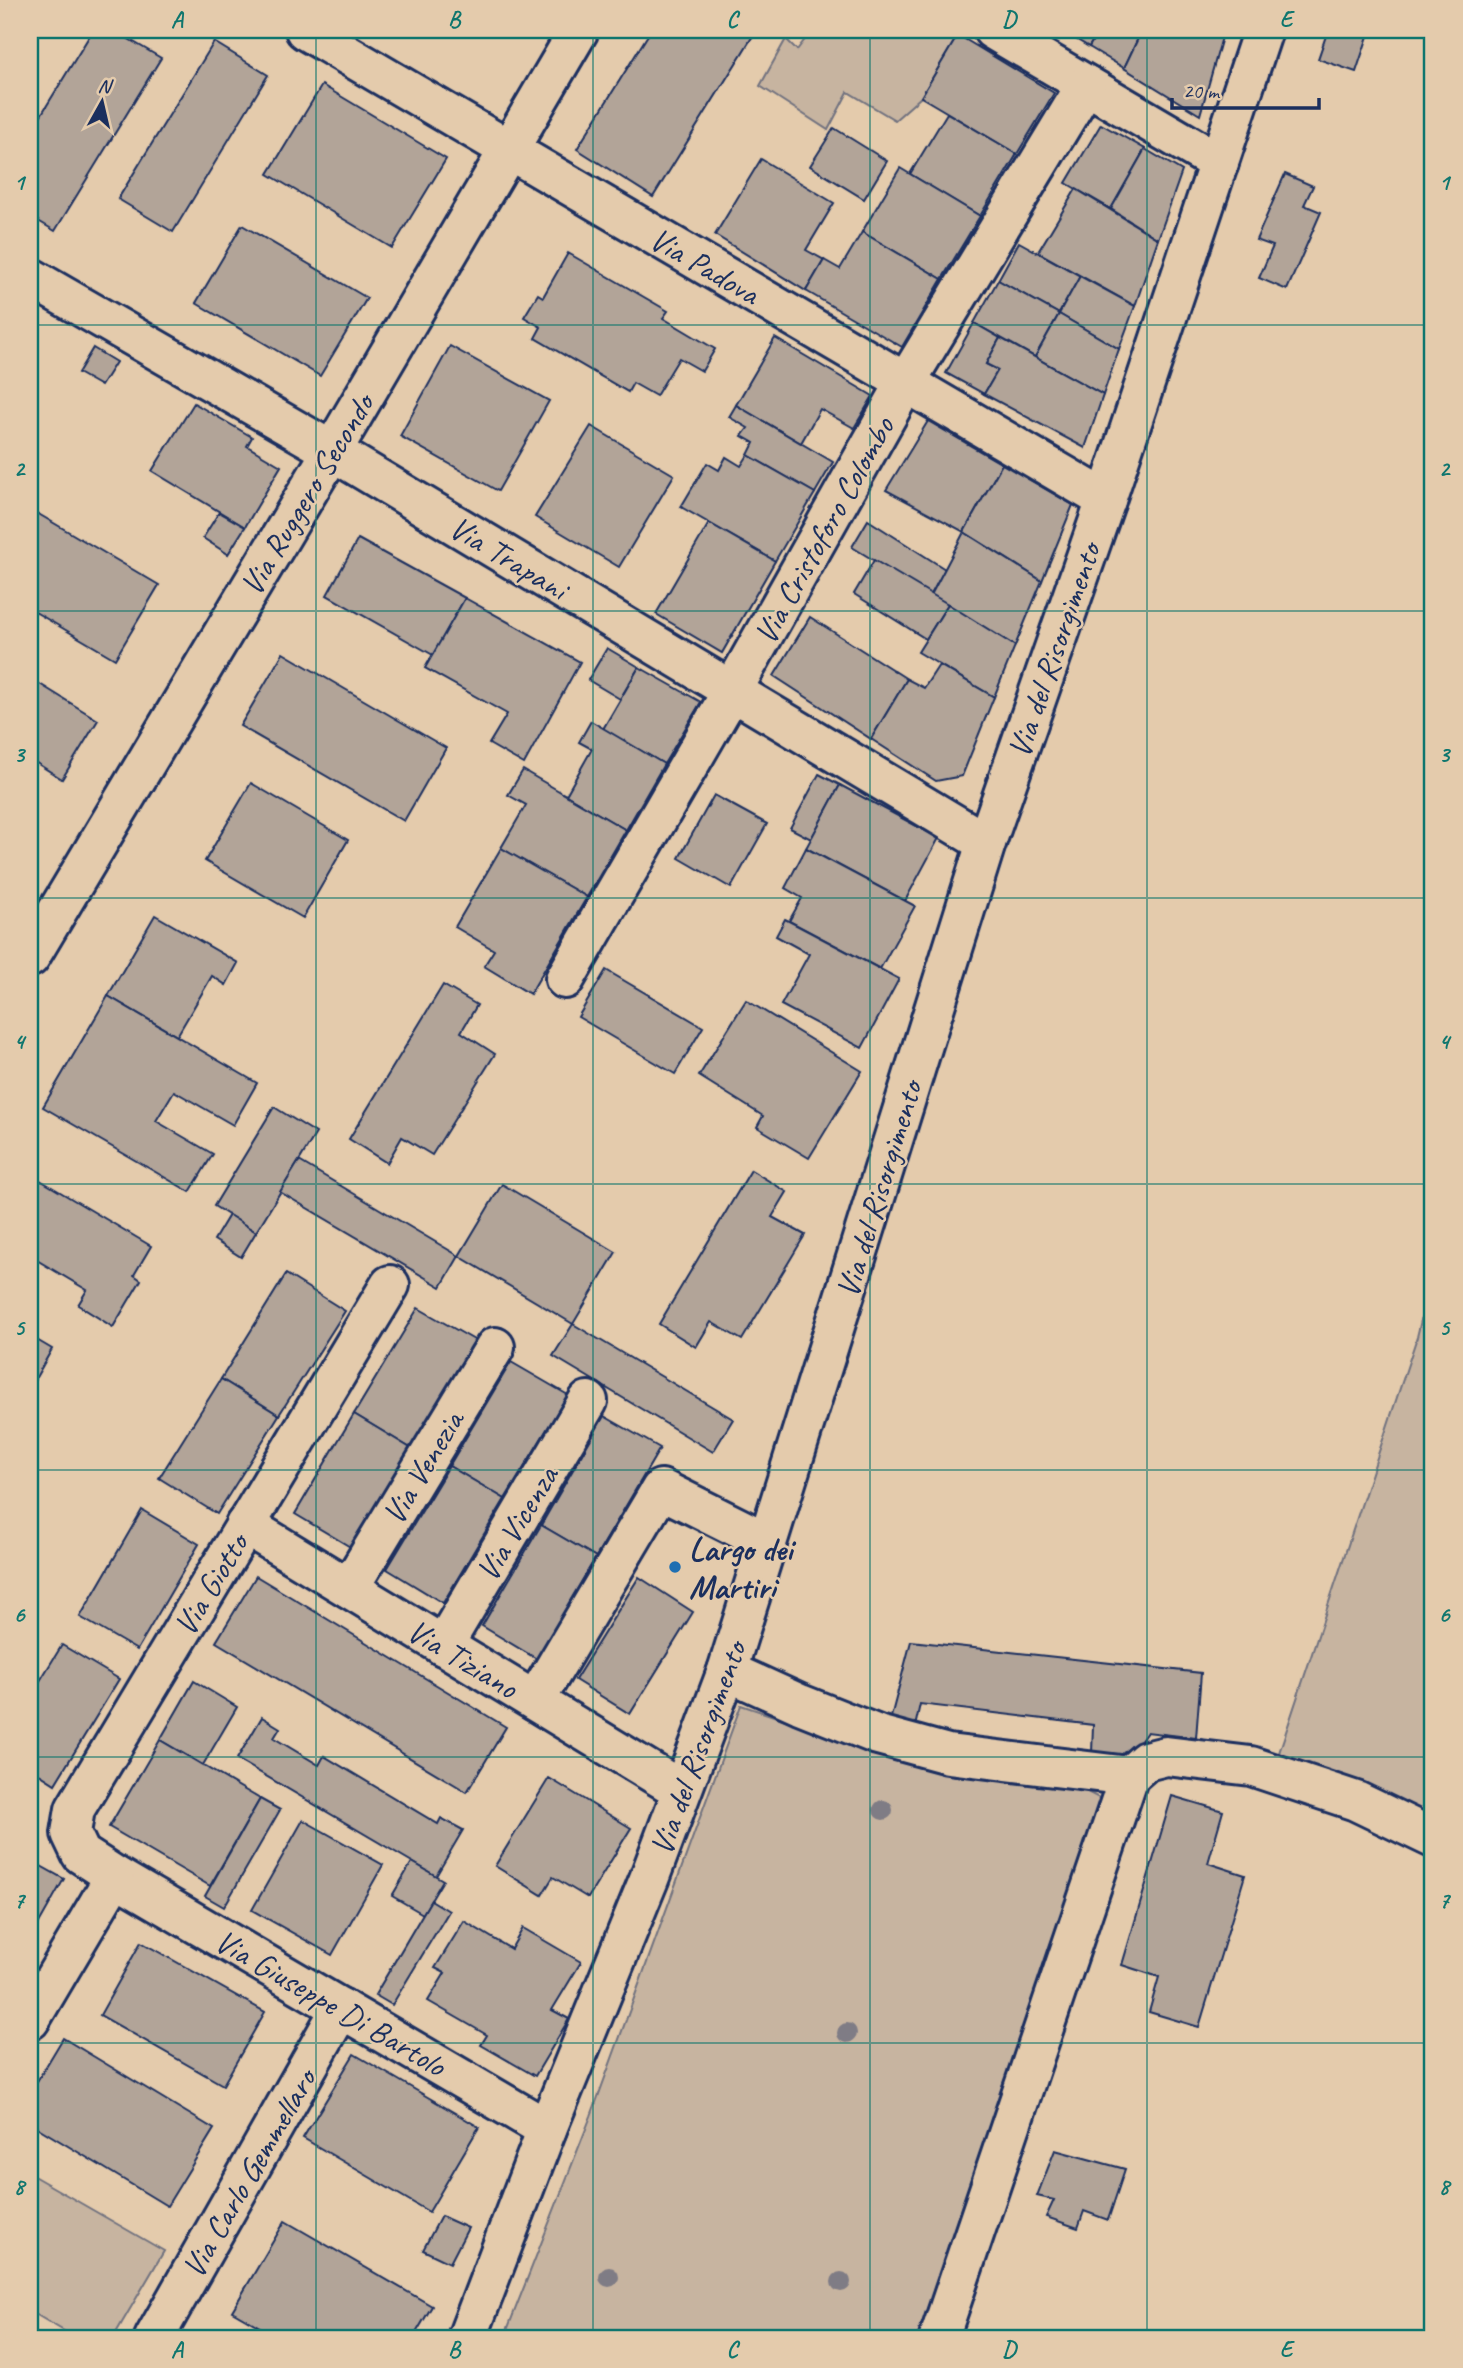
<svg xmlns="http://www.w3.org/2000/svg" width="1463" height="2368" viewBox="0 0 1463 2368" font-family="Caveat,sans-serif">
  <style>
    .green { fill: #c7b4a0; stroke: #71727f; stroke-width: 2 }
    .building { fill: #b2a498; stroke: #1b2f5e; stroke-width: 2 }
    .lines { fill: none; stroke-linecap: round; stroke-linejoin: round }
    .street-casing { stroke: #1b2f5e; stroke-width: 44 }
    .secondary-casing { stroke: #1b2f5e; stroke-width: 44 }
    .street { stroke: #e4cbac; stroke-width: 38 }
    .secondary { stroke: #e4cbac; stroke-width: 38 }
    .tree { fill: #7f7c85 }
    .grid { fill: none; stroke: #0f766e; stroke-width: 2; stroke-opacity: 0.55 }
    .poi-dot { fill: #1f6fb2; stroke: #e4cbac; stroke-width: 2.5 }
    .labels { text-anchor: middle; stroke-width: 5; stroke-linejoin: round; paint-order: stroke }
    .street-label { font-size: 33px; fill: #1b2f5e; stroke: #e4cbac }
    .poi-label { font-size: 33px; font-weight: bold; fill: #1b2f5e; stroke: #e4cbac; text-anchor: start }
    .neatline { fill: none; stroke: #0f766e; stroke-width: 2.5 }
    .grid-label { font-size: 23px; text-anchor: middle; font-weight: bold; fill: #0f766e }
  </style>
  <rect width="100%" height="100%" fill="#e4cbac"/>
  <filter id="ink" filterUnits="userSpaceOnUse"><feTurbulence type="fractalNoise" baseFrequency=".0143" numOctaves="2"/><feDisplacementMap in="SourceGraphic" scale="14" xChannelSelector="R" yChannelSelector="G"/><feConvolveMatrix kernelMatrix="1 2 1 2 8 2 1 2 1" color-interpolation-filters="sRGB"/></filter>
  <g filter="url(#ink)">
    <g class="green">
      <polygon points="812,30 948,30 958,35 921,97 895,120 848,92 828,130 760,86 786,39 797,50"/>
      <polygon points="1433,1270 1433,1815 1278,1756 1417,1337"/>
      <polygon points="741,1705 842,1739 1074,1785 1099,1798 1101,1815 1093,1846 919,2338 504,2338 591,2116"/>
      <polygon points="30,2174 164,2251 113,2338 76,2338 30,2311"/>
    </g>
    <g class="building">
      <polygon points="93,30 113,30 161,58 55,231 30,216 30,133"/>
      <polygon points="651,30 747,30 754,34 653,197 577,149"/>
      <polygon points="1061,30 1099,30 1089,47"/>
      <polygon points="1099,30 1142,30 1124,68 1089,47"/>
      <polygon points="1142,30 1224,30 1200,115 1124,68"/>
      <polygon points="1328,30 1370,30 1356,72 1318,59"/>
      <polygon points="958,35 1054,93 1017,154 921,97"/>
      <polygon points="214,42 268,75 173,232 118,199"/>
      <polygon points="322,85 446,159 392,248 268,174"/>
      <polygon points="947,113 1017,154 980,216 910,174"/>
      <polygon points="1101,124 1145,149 1111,209 1066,183"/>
      <polygon points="834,128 887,161 864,199 810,166"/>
      <polygon points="1145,149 1182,171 1158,239 1111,209"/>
      <polygon points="761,159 834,203 806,250 824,260 806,291 715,235"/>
      <polygon points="900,168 980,216 942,279 862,232"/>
      <polygon points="1285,174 1313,186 1304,205 1321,212 1287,290 1259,278 1273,246 1256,240"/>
      <polygon points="1076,189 1158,239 1135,306 1038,252"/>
      <polygon points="242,225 367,298 320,376 196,303"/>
      <polygon points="862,232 942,279 902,347 806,291 824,260 840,269"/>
      <polygon points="1019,242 1080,276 1059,314 998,280"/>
      <polygon points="568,253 668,311 663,318 715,349 702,371 679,358 656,396 633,383 628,392 535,338 541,327 524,317 538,294 543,297"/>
      <polygon points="1080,276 1135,306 1119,349 1059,314"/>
      <polygon points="998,280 1059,314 1035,357 974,323"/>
      <polygon points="1059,314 1119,349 1103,395 1035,357"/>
      <polygon points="974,323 1000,338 986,364 998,370 984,394 946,373"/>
      <polygon points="775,338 873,396 854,428 820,409 801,443 736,405"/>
      <polygon points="1000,338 1103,395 1085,448 984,394 998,370 986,364"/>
      <polygon points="450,346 549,401 498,491 400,436"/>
      <polygon points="93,348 116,362 101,386 78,373"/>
      <polygon points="194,403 252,437 247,446 281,466 245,527 152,471"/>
      <polygon points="736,405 833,462 815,493 748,455 754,443 742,436 748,428 729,417"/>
      <polygon points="928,421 1002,464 964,532 886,490"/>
      <polygon points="591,426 674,475 619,567 535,517"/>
      <polygon points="748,455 815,493 775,561 681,507 707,463 719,470 726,457 741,466"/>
      <polygon points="1002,464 1073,505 1042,581 964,532"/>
      <polygon points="30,509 159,585 115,659 30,609"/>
      <polygon points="219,512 245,527 228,554 203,538"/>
      <polygon points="868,520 945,569 931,595 852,547"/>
      <polygon points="709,523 775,561 722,653 656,614"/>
      <polygon points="964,532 1042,581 1015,646 931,595"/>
      <polygon points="358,539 465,598 433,655 327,595"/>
      <polygon points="874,560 948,604 926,639 854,594"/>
      <polygon points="465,598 580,662 524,764 489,744 507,714 425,668"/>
      <polygon points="948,604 1015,646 994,697 918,652"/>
      <polygon points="810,617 907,679 871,739 774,676"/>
      <polygon points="607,648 639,667 620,699 588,680"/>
      <polygon points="283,653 446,748 404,821 240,726"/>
      <polygon points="939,665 994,697 962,776 936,781 871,739 907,679 924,688"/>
      <polygon points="639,667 701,702 664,764 603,729"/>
      <polygon points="30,678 98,720 62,779 30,759"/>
      <polygon points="591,721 664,764 626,830 566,795 592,749 579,742"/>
      <polygon points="523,770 626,830 587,897 501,848 526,805 508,795"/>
      <polygon points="819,774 840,785 811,839 790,828"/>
      <polygon points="251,783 348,840 303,918 205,861"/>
      <polygon points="840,785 939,838 905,901 806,848"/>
      <polygon points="714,795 767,824 731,888 679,858"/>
      <polygon points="501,848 587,897 530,994 484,966 494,950 455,927"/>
      <polygon points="806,848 915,906 880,969 789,921 802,898 785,888"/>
      <polygon points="155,915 238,963 226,985 212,976 177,1036 108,996"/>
      <polygon points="785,919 899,979 862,1048 781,1005 809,954 776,936"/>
      <polygon points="606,970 703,1027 675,1074 578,1017"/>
      <polygon points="443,985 477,1005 461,1032 495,1054 432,1155 402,1137 387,1163 349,1139"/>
      <polygon points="108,996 257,1083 233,1125 174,1091 156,1121 213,1154 190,1192 43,1107"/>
      <polygon points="746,1000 862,1071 809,1158 757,1127 763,1116 699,1076"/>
      <polygon points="274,1107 316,1133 256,1232 214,1206"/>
      <polygon points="299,1161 459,1256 441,1287 280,1192"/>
      <polygon points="751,1170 787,1192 772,1217 805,1235 742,1340 711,1322 696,1347 659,1324"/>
      <polygon points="30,1174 151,1246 134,1275 141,1280 113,1327 78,1305 87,1290 30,1256"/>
      <polygon points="502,1184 616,1252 573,1324 459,1256"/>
      <polygon points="229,1215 256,1232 241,1257 214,1240"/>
      <polygon points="286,1274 345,1311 279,1415 221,1379"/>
      <polygon points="418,1308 476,1341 412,1449 354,1414"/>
      <polygon points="573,1324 733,1419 713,1452 553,1356"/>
      <polygon points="30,1336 52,1349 30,1388"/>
      <polygon points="511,1362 568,1395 505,1499 449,1466"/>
      <polygon points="221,1379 279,1415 217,1514 159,1478"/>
      <polygon points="354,1414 412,1449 352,1548 295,1514"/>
      <polygon points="604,1416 660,1448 596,1557 541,1525"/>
      <polygon points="449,1466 505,1499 443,1603 387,1569"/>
      <polygon points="142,1510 199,1544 137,1650 80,1617"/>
      <polygon points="541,1525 596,1557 537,1659 482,1626"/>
      <polygon points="256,1576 506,1727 467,1792 216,1642"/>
      <polygon points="639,1577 693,1612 630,1714 575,1680"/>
      <polygon points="911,1641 1201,1673 1196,1738 1147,1732 1131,1755 1092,1753 1093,1725 920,1704 915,1727 890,1721"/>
      <polygon points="62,1645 119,1679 55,1784 30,1768 30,1697"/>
      <polygon points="194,1681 237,1707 203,1765 160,1740"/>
      <polygon points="262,1717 280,1728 274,1738 319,1765 324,1756 438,1824 441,1818 463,1830 436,1876 237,1759"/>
      <polygon points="160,1740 260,1799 210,1886 109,1827"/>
      <polygon points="549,1778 631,1828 588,1898 553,1877 542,1895 495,1866"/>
      <polygon points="1172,1796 1223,1811 1208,1863 1245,1875 1199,2027 1149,2012 1159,1977 1122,1965"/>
      <polygon points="260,1799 280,1810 224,1907 205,1896"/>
      <polygon points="303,1820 383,1865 332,1955 252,1910"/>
      <polygon points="30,1860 64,1879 30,1939"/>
      <polygon points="412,1862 443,1880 423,1914 392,1896"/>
      <polygon points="431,1900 449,1911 392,2005 375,1995"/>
      <polygon points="464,1921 511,1949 523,1928 581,1962 552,2010 569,2019 535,2076 481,2045 487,2035 428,2001 445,1973 435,1968"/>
      <polygon points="141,1942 265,2012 223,2085 100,2015"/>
      <polygon points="63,2038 214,2129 167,2206 30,2123 30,2093"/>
      <polygon points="354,2054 479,2127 429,2212 303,2138"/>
      <polygon points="1055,2150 1125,2169 1108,2220 1084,2211 1078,2228 1046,2217 1054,2200 1037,2196"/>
      <polygon points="441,2216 468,2228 450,2263 423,2250"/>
      <polygon points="285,2221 432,2306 413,2338 279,2338 232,2311"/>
    </g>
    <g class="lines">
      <g class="street-casing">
        <g id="street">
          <polyline points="305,30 1106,500"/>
          <polyline points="993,30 1219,163"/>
          <polyline points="30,277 332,451 986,843"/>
          <polyline points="30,957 332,451 579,30"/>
          <polyline points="565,979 732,691 906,382 1086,85"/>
          <polyline points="390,1285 75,1809 71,1833 81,1854 115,1876 547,2129"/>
          <polyline points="245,1525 681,1790"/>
          <polyline points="349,1588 495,1347"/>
          <polyline points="443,1646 588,1401"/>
          <polyline points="727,1671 800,1704 878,1735 948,1754 1129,1776"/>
          <polyline points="535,1701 661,1489 767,1542"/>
          <polyline points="30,2020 115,1876"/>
          <polyline points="154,2338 341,2008"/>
          <polyline points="939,2338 1129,1776 1146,1761 1166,1756 1251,1766 1356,1801 1433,1838"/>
        </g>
      </g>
      <g class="secondary-casing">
        <polyline id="secondary" points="467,2338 547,2129 649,1879 727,1671 986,843 1106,500 1263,30"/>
      </g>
      <use href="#street" class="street"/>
      <use href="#secondary" class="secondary"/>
    </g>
    <g class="tree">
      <circle cx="883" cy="1810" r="10"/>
      <circle cx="847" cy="2033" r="10"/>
      <circle cx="609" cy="2277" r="10"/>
      <circle cx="841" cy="2282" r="10"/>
    </g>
  </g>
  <path class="grid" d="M316,30V2338M593,30V2338M870,30V2338M1147,30V2338M30,325H1433M30,611H1433M30,898H1433M30,1184H1433M30,1470H1433M30,1757H1433M30,2043H1433"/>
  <circle class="poi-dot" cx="675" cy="1567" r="7"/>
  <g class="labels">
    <g class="street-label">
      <text transform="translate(705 265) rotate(30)" y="12">Via Padova</text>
      <text transform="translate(306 494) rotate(-59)" y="12">Via Ruggero Secondo</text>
      <text transform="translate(823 530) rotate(-61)" y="12">Via Cristoforo Colombo</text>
      <text transform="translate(509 557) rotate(31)" y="12">Via Trapani</text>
      <text transform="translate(1053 650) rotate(-71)" y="12">Via del Risorgimento</text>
      <text transform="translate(878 1189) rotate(-73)" y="12">Via del Risorgimento</text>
      <text transform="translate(422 1467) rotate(-59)" y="12">Via Venezia</text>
      <text transform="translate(516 1523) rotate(-59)" y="12">Via Vicenza</text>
      <text transform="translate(210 1584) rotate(-59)" y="12">Via Giotto</text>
      <text transform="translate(463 1658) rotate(31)" y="12">Via Tiziano</text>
      <text transform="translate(697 1748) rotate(-70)" y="12">Via del Risorgimento</text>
      <text transform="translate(331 2002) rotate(30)" y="12">Via Giuseppe Di Bartolo</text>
      <text transform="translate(248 2173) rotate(-60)" y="12">Via Carlo Gemmellaro</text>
    </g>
    <g class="poi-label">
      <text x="689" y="1560">Largo dei<tspan x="689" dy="38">Martiri</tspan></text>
    </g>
  </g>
  <rect width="1463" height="2368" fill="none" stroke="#e4cbac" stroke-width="77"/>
  <g transform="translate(102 102) rotate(8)" stroke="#e4cbac" stroke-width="5" paint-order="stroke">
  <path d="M0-5L12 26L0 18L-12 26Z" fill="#1b2f5e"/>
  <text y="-10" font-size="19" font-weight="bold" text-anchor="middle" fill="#1b2f5e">N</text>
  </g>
  <path d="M1172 98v10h147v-10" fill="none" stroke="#1b2f5e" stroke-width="3.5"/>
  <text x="1183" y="98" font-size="21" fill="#1b2f5e" stroke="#e4cbac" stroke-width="5" paint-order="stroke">20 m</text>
  <rect x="38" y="38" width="1386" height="2292" class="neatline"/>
  <g class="grid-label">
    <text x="177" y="27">A</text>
    <text x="454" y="27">B</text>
    <text x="732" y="27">C</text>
    <text x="1009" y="27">D</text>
    <text x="1286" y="27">E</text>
    <text x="19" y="190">1</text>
    <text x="1444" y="190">1</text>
    <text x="19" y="476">2</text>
    <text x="1444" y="476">2</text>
    <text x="19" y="762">3</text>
    <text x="1444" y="762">3</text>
    <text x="19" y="1049">4</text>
    <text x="1444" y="1049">4</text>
    <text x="19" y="1335">5</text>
    <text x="1444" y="1335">5</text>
    <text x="19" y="1622">6</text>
    <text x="1444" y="1622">6</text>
    <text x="19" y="1908">7</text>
    <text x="1444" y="1908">7</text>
    <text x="19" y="2194">8</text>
    <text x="1444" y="2194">8</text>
    <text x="177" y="2357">A</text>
    <text x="454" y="2357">B</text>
    <text x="732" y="2357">C</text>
    <text x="1009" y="2357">D</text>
    <text x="1286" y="2357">E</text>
  </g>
</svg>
